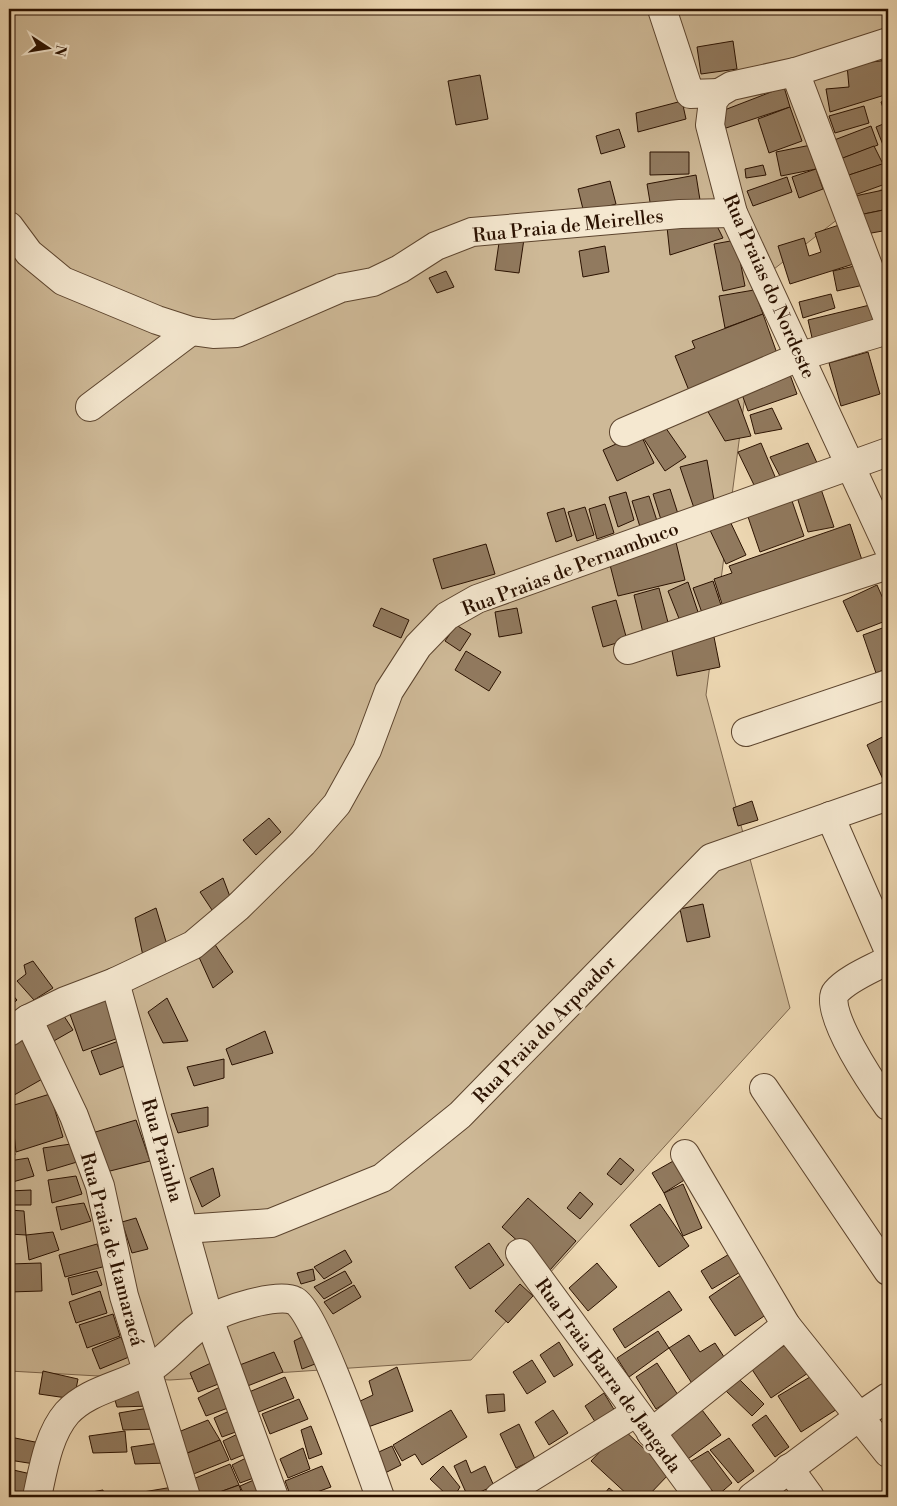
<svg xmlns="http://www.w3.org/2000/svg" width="897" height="1506" viewBox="0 0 897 1506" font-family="'Libre Bodoni',serif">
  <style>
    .green { fill: #ceb997; stroke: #7c654c }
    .building { fill: #917a5f; stroke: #2a1100 }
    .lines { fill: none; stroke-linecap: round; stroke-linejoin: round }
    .minor-casing { stroke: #5c442e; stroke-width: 30 }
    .minor { stroke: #f5e8d0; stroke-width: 28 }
    .labels { text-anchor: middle; stroke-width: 4.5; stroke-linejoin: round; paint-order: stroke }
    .street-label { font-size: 19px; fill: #2a1100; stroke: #f5e8d0 }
  </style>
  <rect width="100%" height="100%" fill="#f0dbb6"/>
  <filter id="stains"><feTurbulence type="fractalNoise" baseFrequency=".004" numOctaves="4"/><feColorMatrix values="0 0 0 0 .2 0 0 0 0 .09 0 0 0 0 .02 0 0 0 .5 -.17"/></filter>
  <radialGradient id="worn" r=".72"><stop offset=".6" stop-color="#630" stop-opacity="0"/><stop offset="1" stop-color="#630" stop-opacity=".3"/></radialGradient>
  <polygon class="green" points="9,9 888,9 888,185 843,215 760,280 706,695 790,1008 471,1360 170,1380 9,1371"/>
  <g class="building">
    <polygon points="733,41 737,69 701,74 697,47"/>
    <polygon points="888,60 888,94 830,112 826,89 849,87 847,65"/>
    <polygon points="480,75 488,119 456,125 448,81"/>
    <polygon points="784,87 790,107 720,130 714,114"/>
    <polygon points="888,99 888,119 887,119 881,102"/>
    <polygon points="682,101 686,119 638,132 636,113"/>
    <polygon points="864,106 869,123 835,133 829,116"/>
    <polygon points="790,107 802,141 769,153 758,119"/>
    <polygon points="888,122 888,143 883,145 876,127"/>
    <polygon points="871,126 878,145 835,161 829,142"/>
    <polygon points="619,129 625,147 601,154 596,136"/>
    <polygon points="811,145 816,169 781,176 776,152"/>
    <polygon points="874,146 883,164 840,178 835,161"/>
    <polygon points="650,152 689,152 689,174 650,175"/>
    <polygon points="888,162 888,183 852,196 840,178"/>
    <polygon points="763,165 766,175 746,178 745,169"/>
    <polygon points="816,169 823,189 799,198 792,177"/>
    <polygon points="696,175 700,200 651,208 647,184"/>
    <polygon points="787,177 792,192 753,206 747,191"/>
    <polygon points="610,181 616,204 584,213 578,189"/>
    <polygon points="888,189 888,209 859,215 855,196"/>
    <polygon points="888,209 888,230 866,234 859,215"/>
    <polygon points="714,220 723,238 670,255 667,227"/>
    <polygon points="848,222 860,262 790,284 778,246 804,238 809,256 821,252 815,233"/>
    <polygon points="500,236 524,239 519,273 495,270"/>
    <polygon points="736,240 745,286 723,291 714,244"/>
    <polygon points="605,246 609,272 583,277 579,251"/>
    <polygon points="888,253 888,273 887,273 883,254"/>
    <polygon points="863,264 868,284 837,291 833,271"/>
    <polygon points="446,271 454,287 437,293 429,278"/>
    <polygon points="754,290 763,314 725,328 719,296"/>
    <polygon points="831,294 835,308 803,318 799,302"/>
    <polygon points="878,303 883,325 813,342 808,320"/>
    <polygon points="763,314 779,359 690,393 675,356 695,348 692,341"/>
    <polygon points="868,352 880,394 841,406 829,363"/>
    <polygon points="788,369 797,394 748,411 740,389"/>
    <polygon points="736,395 751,436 725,441 707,410"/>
    <polygon points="772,408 782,429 755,434 750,415"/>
    <polygon points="663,424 686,457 665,471 640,433"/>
    <polygon points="640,433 654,463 617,481 603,450"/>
    <polygon points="761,443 776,479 755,487 738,452"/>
    <polygon points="808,443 818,465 782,480 770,457"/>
    <polygon points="707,460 714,500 695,511 680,467"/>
    <polygon points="670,489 679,517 662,523 653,494"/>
    <polygon points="821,489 834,527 808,532 797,497"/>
    <polygon points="626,492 634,520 618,527 609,497"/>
    <polygon points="790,495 804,536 760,552 746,511"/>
    <polygon points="649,496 658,524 641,530 632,501"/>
    <polygon points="605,504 614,533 597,539 589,509"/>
    <polygon points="585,507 594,535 577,541 568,512"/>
    <polygon points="564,508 572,536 556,542 547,513"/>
    <polygon points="728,517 746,555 726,564 708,526"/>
    <polygon points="850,524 863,563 724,610 714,579 732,573 729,566"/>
    <polygon points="675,538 685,580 618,596 609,561"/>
    <polygon points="486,544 495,574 442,589 433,559"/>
    <polygon points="713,581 724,614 705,621 693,588"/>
    <polygon points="688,582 701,621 682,626 668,591"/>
    <polygon points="877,585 888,610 888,620 857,632 843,601"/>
    <polygon points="659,588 670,630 644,637 634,595"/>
    <polygon points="616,600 627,640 603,647 592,607"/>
    <polygon points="381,608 409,620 401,638 373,626"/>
    <polygon points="517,608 522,633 499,637 495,612"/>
    <polygon points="456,625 471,634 460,651 445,641"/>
    <polygon points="888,626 888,668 876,673 863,635"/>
    <polygon points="714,637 720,667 677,676 671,646"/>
    <polygon points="466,651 501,672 489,691 455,670"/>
    <polygon points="888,734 888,787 887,788 867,745"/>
    <polygon points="752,801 758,820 738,826 733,808"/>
    <polygon points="269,818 281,832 256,855 243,840"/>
    <polygon points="223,878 232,902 216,916 200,892"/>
    <polygon points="703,904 710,937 687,942 680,909"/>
    <polygon points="156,908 167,945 143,956 135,918"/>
    <polygon points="214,943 233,972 213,988 198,955"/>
    <polygon points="33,961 53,988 34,1000 17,981 26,974 24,965"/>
    <polygon points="104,989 121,1037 83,1051 66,1003"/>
    <polygon points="9,991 17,1000 9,1007"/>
    <polygon points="167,998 188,1041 163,1043 148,1012"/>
    <polygon points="60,1010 73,1030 45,1046 33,1025"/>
    <polygon points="265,1031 273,1053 232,1065 226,1049"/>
    <polygon points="20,1036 44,1078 9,1098 9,1042"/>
    <polygon points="127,1038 135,1062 100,1075 91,1051"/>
    <polygon points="224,1059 224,1078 194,1086 187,1067"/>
    <polygon points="50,1094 63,1137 16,1152 11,1106"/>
    <polygon points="208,1107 208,1126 178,1133 171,1114"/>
    <polygon points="136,1120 150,1161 106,1172 92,1133"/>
    <polygon points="9,1130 11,1130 15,1155 9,1156"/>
    <polygon points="71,1144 77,1162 47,1171 43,1148"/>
    <polygon points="28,1158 34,1176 9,1183 9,1161"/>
    <polygon points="620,1158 634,1170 621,1185 607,1174"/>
    <polygon points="675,1160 686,1179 664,1193 652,1173"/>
    <polygon points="213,1168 220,1196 202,1207 190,1178"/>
    <polygon points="76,1176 82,1194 52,1203 48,1180"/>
    <polygon points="683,1184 702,1228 683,1236 664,1193"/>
    <polygon points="31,1190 31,1205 9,1205 9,1191"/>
    <polygon points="580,1192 593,1204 580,1219 567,1208"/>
    <polygon points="528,1198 576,1241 550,1270 502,1227"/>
    <polygon points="84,1203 91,1221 61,1230 56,1207"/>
    <polygon points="660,1204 689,1246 659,1267 630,1225"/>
    <polygon points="9,1210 24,1211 26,1235 9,1234"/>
    <polygon points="136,1218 148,1249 132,1253 122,1222"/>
    <polygon points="53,1232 59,1250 29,1260 26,1235"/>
    <polygon points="489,1243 504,1265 470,1289 455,1267"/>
    <polygon points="97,1244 106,1266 65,1277 59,1255"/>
    <polygon points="345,1250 352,1262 324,1279 314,1267"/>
    <polygon points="731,1253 742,1271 712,1289 701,1271"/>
    <polygon points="41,1263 42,1291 9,1292 9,1264"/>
    <polygon points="597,1263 617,1287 588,1311 569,1288"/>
    <polygon points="313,1269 315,1280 301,1284 297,1273"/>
    <polygon points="97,1271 102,1285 72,1295 68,1278"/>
    <polygon points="345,1271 352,1283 324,1299 314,1287"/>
    <polygon points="744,1273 770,1312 735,1336 709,1297"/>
    <polygon points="520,1284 533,1296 508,1323 495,1311"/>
    <polygon points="354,1285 361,1297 333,1314 324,1302"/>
    <polygon points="100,1291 107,1313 76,1323 69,1302"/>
    <polygon points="669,1291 682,1310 625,1348 613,1329"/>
    <polygon points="113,1314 120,1336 87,1348 79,1325"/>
    <polygon points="658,1331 669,1348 629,1377 617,1358"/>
    <polygon points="689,1335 700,1352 715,1343 728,1363 693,1385 669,1348"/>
    <polygon points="304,1336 315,1364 302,1369 294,1341"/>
    <polygon points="121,1337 129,1357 100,1369 92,1349"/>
    <polygon points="791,1341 811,1371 771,1398 751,1368"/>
    <polygon points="559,1342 573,1365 554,1377 540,1355"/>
    <polygon points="274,1352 283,1372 245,1387 237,1366"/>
    <polygon points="532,1360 546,1382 527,1394 513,1372"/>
    <polygon points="213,1362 221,1383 198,1392 190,1373"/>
    <polygon points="657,1363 678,1395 656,1409 636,1377"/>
    <polygon points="397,1367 413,1411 368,1427 356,1403 373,1395 369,1381"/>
    <polygon points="43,1371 78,1379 74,1399 39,1394"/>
    <polygon points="820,1371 842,1406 801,1432 778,1396"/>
    <polygon points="285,1377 294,1398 256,1413 249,1392"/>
    <polygon points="738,1378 764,1404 752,1416 726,1391"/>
    <polygon points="148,1385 151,1406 117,1407 112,1390"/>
    <polygon points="220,1387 228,1408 206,1416 198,1398"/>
    <polygon points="604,1393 618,1416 599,1428 585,1406"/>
    <polygon points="504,1394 505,1411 488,1413 486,1395"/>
    <polygon points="299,1399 308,1419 270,1434 262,1414"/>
    <polygon points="699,1406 721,1435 685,1461 667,1427"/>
    <polygon points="154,1407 157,1429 123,1430 119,1413"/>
    <polygon points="236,1408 244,1429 222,1437 214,1418"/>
    <polygon points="451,1410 467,1437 422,1465 415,1454 402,1461 393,1445"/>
    <polygon points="553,1410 568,1433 549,1445 535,1422"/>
    <polygon points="766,1415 789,1447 775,1457 752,1425"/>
    <polygon points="208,1420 220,1440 185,1454 171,1435"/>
    <polygon points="519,1424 535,1459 516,1468 500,1434"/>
    <polygon points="311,1426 322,1454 309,1459 301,1430"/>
    <polygon points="622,1428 670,1473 647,1497 630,1497 591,1461"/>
    <polygon points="246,1430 253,1451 231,1460 223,1441"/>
    <polygon points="125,1431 127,1452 93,1453 89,1436"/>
    <polygon points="10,1437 45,1444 41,1465 9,1460"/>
    <polygon points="729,1438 754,1471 738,1483 710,1450"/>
    <polygon points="220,1440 229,1460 191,1475 185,1454"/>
    <polygon points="166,1442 169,1463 135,1464 131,1447"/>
    <polygon points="392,1446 401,1465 379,1476 370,1456"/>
    <polygon points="303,1448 310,1469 288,1478 280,1459"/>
    <polygon points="708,1451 732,1483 717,1496 688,1463"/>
    <polygon points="254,1454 262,1475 240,1483 232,1465"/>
    <polygon points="466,1460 471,1473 485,1466 494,1486 468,1497 454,1466"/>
    <polygon points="230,1464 239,1485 206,1497 200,1497 193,1479"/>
    <polygon points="322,1466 331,1487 303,1497 291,1497 285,1481"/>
    <polygon points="443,1466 460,1487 454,1497 449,1497 430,1479"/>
    <polygon points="9,1469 31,1474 26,1494 9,1492"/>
    <polygon points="263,1476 268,1497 245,1497 240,1486"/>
    <polygon points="239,1485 243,1497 206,1497"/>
    <polygon points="179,1486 180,1497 144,1497 143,1492"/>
    <polygon points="609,1488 620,1497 602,1497"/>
    <polygon points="103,1490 104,1497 87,1497 86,1493"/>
  </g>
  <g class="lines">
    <g class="minor-casing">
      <g id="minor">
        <polyline points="662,9 690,94 719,93"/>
        <polyline points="888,42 795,72 731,86 719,93 713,101 710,125 733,213 888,547"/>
        <polyline points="795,72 888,319"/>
        <polyline points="9,226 29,253 63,281 157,320 191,331 213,334 237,333 341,288 373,282 400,269 436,246 472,232 680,214 733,213"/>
        <polyline points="90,407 191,331"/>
        <polyline points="624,432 801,356 888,330"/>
        <polyline points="628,650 888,565"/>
        <polyline points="746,732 888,684"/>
        <polyline points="830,816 888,949"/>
        <path d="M888,960C872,969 848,978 836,992C821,1009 876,1089 888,1106"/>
        <polyline points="115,982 209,1319 274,1497"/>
        <polyline points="28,1019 74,1116 100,1186 124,1296 186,1497"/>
        <polyline points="9,1032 28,1019 65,1001 115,982 193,945 238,907 303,843 337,804 367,750 389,691 418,646 447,616 477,599 888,452"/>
        <polyline points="764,1088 888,1271"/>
        <polyline points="685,1154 786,1325 888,1453"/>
        <polyline points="185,1229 271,1223 382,1178 460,1115 711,858 888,796"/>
        <polyline points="520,1253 699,1497"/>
        <polyline points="651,1433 786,1325"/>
        <polyline points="789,1468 810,1497"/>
        <path d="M37,1497C43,1470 48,1435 67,1413C88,1390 122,1386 147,1371C170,1357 186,1334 208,1320C224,1310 278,1292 295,1301C316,1311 369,1467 380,1497"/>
        <polyline points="499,1497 635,1413"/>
        <polyline points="752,1497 860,1416 888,1397"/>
      </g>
    </g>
    <use href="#minor" class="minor"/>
  </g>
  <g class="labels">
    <g class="street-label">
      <text transform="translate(568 225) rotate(-6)" y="7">Rua Praia de Meirelles</text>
      <text transform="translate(770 286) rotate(66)" y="7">Rua Praias do Nordeste</text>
      <text transform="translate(570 568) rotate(-21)" y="7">Rua Praias de Pernambuco</text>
      <text transform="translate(544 1029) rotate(-46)" y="7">Rua Praia do Arpoador</text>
      <text transform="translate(163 1150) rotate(74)" y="7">Rua Prainha</text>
      <text transform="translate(113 1249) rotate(75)" y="7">Rua Praia de Itamaracá</text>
      <text transform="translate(609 1375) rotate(54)" y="7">Rua Praia Barra de Jangada</text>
    </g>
  </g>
  <rect width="897" height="1506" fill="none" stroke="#f0dbb6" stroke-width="30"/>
  <rect x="10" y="10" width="877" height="1486" fill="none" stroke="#2a1100" stroke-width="2.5"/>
  <rect x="15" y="15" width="867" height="1476" fill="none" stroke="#2a1100"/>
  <g transform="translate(48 48) rotate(102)" stroke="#f5e8d0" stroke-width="4" paint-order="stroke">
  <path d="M0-4L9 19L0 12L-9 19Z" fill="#2a1100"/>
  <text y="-8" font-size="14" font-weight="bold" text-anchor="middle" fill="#2a1100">N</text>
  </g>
  <rect width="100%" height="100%" filter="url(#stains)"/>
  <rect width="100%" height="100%" fill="url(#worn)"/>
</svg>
